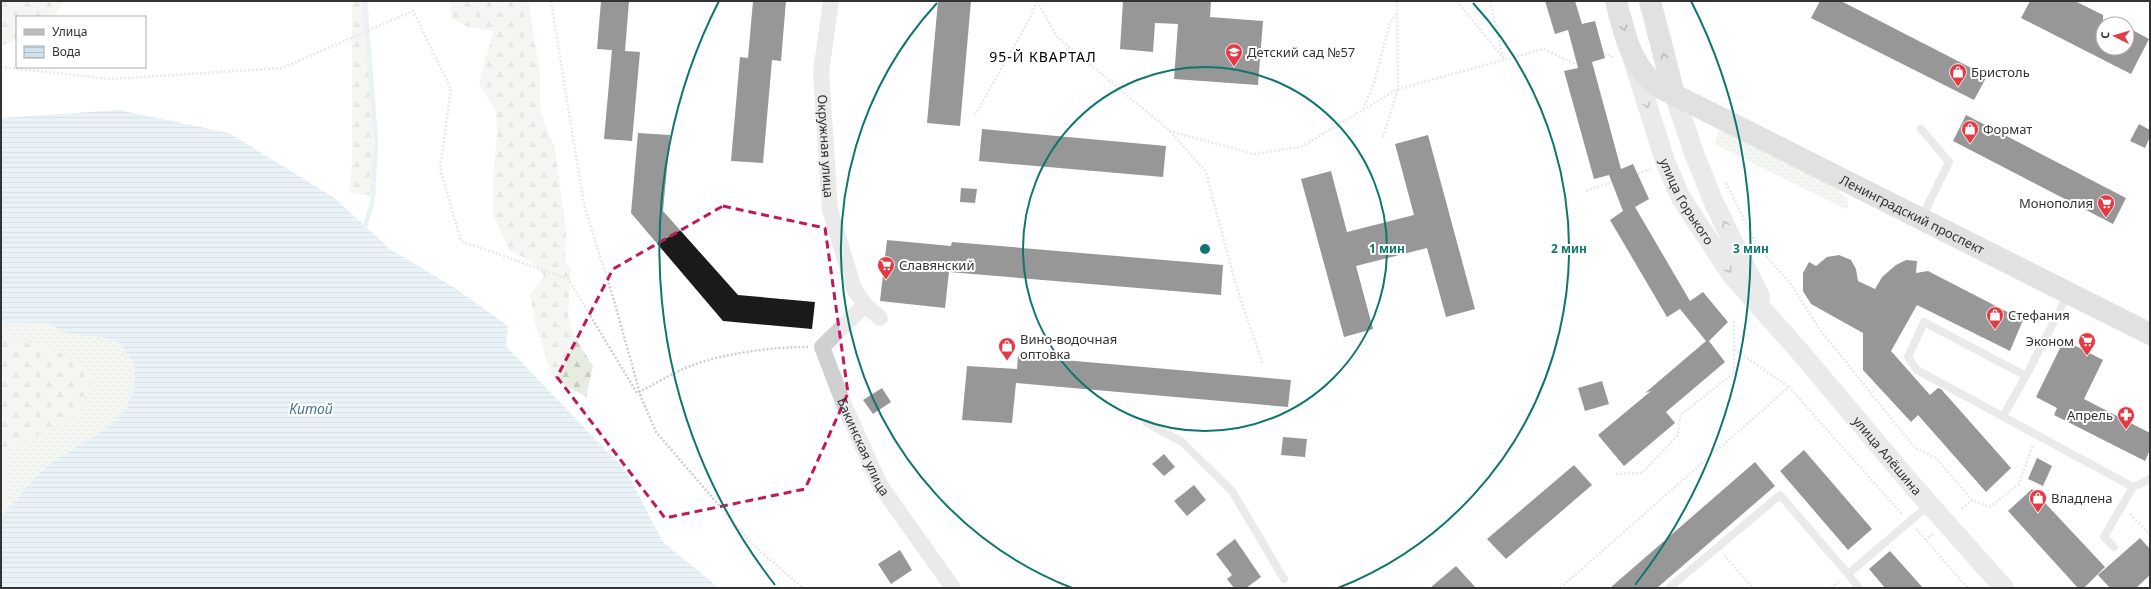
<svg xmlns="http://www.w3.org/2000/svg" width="2151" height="589" viewBox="0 0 2151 589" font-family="'Noto Sans',sans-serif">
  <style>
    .grass { fill: url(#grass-dots) }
    .forest { fill: url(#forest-firs) }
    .water { fill: url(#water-rules) }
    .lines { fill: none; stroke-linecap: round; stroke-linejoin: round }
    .stream { stroke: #cfe2ee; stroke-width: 4.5 }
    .building { fill: #1a1a1a }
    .path { stroke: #cdcdcd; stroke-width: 2.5; stroke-dasharray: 2 2; stroke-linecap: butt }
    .service { stroke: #d0d0d0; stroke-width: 8 }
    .minor { stroke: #d0d0d0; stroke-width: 16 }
    .tertiary { stroke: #d0d0d0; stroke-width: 20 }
    .secondary { stroke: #bdbdbd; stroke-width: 22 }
    .oneway { stroke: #6a6a6a }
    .oneway2 { stroke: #7a7a7a }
    .marked { fill: none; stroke: #c2185b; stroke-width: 3; stroke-dasharray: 8 5; stroke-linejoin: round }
    .ring { fill: none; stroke: #0f766e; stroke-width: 2 }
    .labels { text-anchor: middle; stroke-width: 4; stroke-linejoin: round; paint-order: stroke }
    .poi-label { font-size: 13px; fill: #333; stroke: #fff; text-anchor: start }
    .street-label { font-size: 13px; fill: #333; stroke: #fff }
    .neighbourhood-label { font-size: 14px; letter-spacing: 1px; fill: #000; stroke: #fff }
    .water-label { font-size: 14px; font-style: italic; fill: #3f7597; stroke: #fff }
    .centre { fill: #0f766e; stroke: #fff; stroke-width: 2 }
    .ring-label { font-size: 12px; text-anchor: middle; font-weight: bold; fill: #0f766e; stroke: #fff; stroke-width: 4; stroke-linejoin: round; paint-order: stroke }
  </style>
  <defs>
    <pattern id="grass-dots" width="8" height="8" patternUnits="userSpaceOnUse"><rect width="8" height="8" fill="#e6ecdf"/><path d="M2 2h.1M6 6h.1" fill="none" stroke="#c6cbc0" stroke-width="1.8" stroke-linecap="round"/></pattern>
    <pattern id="forest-firs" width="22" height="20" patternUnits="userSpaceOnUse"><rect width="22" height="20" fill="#e6ecdf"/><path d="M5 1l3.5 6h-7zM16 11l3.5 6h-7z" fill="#c6cbc0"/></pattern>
    <pattern id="water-rules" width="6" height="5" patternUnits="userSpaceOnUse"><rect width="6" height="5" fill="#cfe2ee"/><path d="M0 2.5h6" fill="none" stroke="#b2c2cd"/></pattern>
  </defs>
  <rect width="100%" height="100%" fill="#fff"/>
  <g class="grass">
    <polygon points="1720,130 1835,187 1848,200 1848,210 1714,144"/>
    <polygon points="34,321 49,323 63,332 82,336 100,337 119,343 135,365 134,389 126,409 104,430 51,463 36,476 1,517 1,453 16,445 42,345 1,340 1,322"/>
  </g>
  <g class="forest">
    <polygon points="1,1 64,1 53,17 17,17 17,40 1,46"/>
    <polygon points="352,1 368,1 370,85 376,196 350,193 352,160"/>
    <polygon points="450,1 529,1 533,36 540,71 540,98 541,114 555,149 566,231 565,261 571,268 568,315 574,336 593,366 586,397 553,378 536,327 530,294 544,276 534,263 509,250 493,214 493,175 497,136 496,110 479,85 493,31 468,27 451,18"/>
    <path d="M1,340C45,343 61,349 95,377L77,416L1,453Z"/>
  </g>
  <polygon class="water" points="119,110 229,133 333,197 390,249 455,288 508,326 506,346 626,471 663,542 719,588 1,588 1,517 36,476 51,463 104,430 126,409 134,389 135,365 119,343 101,337 82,336 63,332 49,323 1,322 1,118"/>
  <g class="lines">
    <polyline class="stream" points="365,1 376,143 372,204 365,226"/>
  </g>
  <g class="building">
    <polygon points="601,1 629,1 625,51 640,52 632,141 604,139 612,50 597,49"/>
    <polygon points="753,1 786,1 781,61 772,60 763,163 731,161 740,57 748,58"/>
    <polygon points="938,1 971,1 960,126 927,123"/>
    <polygon points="1123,1 1211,1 1210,17 1263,21 1258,85 1174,79 1178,24 1155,23 1153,52 1120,49"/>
    <polygon points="1545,1 1575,1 1582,24 1595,21 1605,58 1592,62 1621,169 1633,164 1649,199 1635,207 1690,301 1703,292 1728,322 1709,341 1725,362 1666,412 1675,423 1624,466 1598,435 1651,391 1645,393 1706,341 1680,309 1667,317 1610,220 1623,211 1609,175 1594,179 1564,71 1578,68 1568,30 1555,34"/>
    <polygon points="1820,1 1841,1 1987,76 1974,100 1811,18"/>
    <polygon points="2030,1 2075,1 2103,15 2103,48 2127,48 2127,27 2149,39 2131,74 2021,18"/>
    <polygon points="1966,115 2126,198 2113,224 1953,141"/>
    <polygon points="2139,124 2150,130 2150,137 2145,148 2130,141"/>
    <polygon points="982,129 1166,146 1163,177 979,161"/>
    <polygon points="638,133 670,135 663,211 738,295 815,302 812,329 723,321 631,213"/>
    <polygon points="1428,135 1475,309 1446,317 1427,248 1356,266 1373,329 1344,337 1301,179 1331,171 1347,232 1414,215 1395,144"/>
    <polygon points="961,188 977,189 975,203 960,202"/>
    <polygon points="887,240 951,246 952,242 1223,265 1221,295 949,272 945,308 880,301"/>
    <polygon points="1839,255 1851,260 1856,269 1858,281 1875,289 1882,277 1896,265 1906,260 1917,261 1916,273 1928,271 2023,320 2010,351 1917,305 1891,351 1930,395 1938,388 1941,389 2011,468 1986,492 1918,415 1911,422 1863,370 1863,333 1811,304 1803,291 1803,273 1809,262 1816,266 1827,257"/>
    <polygon points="2064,340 2103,360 2084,399 2150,433 2150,450 2145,461 2054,415 2057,408 2036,397"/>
    <polygon points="1018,356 1291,380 1288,407 1016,383 1012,423 962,420 967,366 1017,369"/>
    <polygon points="1602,381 1609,404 1585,411 1578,388"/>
    <polygon points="882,388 891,402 873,414 863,400"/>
    <polygon points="1283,437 1307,439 1305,457 1281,455"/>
    <polygon points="1804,450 1872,529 1848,550 1780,471"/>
    <polygon points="1164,454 1175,467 1164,476 1152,464"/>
    <polygon points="2037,458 2052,466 2043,486 2028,479"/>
    <polygon points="1755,462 1775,486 1657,588 1610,588"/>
    <polygon points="1574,465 1592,485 1506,559 1487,539"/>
    <polygon points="1194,485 1206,500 1187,516 1174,501"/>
    <polygon points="2032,489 2105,567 2084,588 2078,588 2008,511"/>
    <polygon points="2140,538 2150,549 2150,575 2136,588 2110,588 2098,575"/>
    <polygon points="1235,539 1261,577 1246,588 1234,588 1227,579 1232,575 1216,554"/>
    <polygon points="900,550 912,570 891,584 878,564"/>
    <polygon points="1890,551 1923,588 1885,588 1869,569"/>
    <polygon points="1456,566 1476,588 1430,588"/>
  </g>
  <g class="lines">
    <g class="path">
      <polyline points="551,1 584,205 615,304 641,397 656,432 754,546 803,588"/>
      <polyline points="1037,1 1057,37 1169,130 1206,172 1235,282 1263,365"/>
      <polyline points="1457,1 1504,59"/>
      <polyline points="1490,1 1503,57"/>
      <polyline points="1604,55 1607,54 1614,58"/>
      <path d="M1,67L111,79L282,68L413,11L451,89L440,168L461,241L568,279L637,393C655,384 674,372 693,365C726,353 773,347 808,347"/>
      <polyline points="1363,109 1374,83 1390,23 1396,14"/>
      <polyline points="975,115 1029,20 1037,1"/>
      <polyline points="1169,131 1254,154 1301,147 1398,89 1544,49 1573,63 1576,62"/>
      <polyline points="1383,137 1398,89 1397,1"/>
      <polyline points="1638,174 1650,169"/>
      <polyline points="1726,183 1758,247 1790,283 1821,331 1915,448 1936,458 1972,500"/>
      <polyline points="1586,191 1612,182"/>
      <polyline points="1734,321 1734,349 1789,387"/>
      <polyline points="1616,474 1642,473 1678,435 1680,415 1734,373 1734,349"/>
      <polyline points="1962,509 1972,500 1990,507 2019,484 2033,445"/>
      <polyline points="2130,514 2150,535"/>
      <polyline points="1916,529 1968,588"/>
      <polyline points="1925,540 1933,534"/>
      <polyline points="1724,555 1753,588"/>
      <polyline points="1560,588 1789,387 1902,514"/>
      <polyline points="1831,588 1840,581"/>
    </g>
    <g class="service">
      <polyline points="1921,129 1949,162 1922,217"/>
      <polyline points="2068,294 2026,376 1924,322 1908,357 1917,370 2133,487 2150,479"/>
      <polyline points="2003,416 2026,376"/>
      <polyline points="1147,423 1182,442 1232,491 1284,579"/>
      <polyline points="2114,547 2104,537 2133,487"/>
      <polyline points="1669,588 1780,495 1848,574"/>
      <polyline points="1859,588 1848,574 1929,505"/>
    </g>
    <g class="minor">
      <path id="s1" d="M831,1L821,72L830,210L854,289L865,305L880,318"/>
      <path id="s2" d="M865,305L822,347L845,407L880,485L953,588"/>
    </g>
    <g class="tertiary">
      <path id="s3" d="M1633,60L1666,164L1681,198L1731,274L1801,353L1914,487L2004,588"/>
      <polyline points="1674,94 1694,153 1714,203 1760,297"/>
    </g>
    <g class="secondary">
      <path id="s4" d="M1616,1C1625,35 1629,62 1657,86L2150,334"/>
      <polyline points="1650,1 1674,94"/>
    </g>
  </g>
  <defs><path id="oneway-chevron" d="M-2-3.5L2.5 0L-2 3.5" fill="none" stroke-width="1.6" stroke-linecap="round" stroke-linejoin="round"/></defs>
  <g class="oneway">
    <use href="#oneway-chevron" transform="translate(1624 28) rotate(75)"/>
    <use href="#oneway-chevron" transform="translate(1664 56) rotate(-105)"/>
  </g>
  <g class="oneway2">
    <use href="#oneway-chevron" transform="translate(1647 105) rotate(72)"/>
    <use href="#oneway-chevron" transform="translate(1725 224) rotate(-117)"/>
    <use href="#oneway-chevron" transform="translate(1729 270) rotate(56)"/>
  </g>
  <path d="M0 0H2151V589H0ZM723,206L825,228L848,393L805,489L665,518L557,377L613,269Z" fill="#fff" fill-opacity=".55" fill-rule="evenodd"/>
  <path class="marked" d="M723,206L825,228L848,393L805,489L665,518L557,377L613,269Z"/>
  <g class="ring">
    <circle cx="1205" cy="249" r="182"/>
    <path d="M1072 588A364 364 0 0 1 937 3M1473 3A364 364 0 0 1 1338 588"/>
    <path d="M775 585A546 546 0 0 1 719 1M1691 1A546 546 0 0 1 1635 585"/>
  </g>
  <defs>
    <g id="school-pin" transform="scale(0.9)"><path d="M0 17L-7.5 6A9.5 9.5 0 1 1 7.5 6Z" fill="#e63946" stroke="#fff"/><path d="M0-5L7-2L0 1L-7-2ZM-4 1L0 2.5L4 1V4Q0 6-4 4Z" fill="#fff"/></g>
    <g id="shop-pin" transform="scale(0.9)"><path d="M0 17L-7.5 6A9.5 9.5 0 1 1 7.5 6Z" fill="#e63946" stroke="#fff"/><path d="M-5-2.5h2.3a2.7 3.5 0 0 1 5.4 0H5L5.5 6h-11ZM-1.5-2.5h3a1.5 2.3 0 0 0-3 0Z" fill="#fff"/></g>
    <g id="supermarket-pin" transform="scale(0.9)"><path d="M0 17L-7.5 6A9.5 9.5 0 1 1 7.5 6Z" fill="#e63946" stroke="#fff"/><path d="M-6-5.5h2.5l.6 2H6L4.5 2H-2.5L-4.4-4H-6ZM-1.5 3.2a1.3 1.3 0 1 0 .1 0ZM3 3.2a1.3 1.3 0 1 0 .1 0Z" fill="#fff"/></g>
    <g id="pharmacy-pin" transform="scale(0.9)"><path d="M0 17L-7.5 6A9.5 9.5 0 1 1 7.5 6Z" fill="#e63946" stroke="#fff"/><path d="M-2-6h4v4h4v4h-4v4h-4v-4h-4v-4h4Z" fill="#fff"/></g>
  </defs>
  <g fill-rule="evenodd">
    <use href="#school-pin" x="1234" y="52"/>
    <use href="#shop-pin" x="1958" y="72"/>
    <use href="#shop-pin" x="1970" y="129"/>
    <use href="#supermarket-pin" x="2106" y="203"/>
    <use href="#supermarket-pin" x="886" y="265"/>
    <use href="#shop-pin" x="1995" y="315"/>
    <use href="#supermarket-pin" x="2087" y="341"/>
    <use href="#shop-pin" x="1007" y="346"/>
    <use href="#pharmacy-pin" x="2126" y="415"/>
    <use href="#shop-pin" x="2038" y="498"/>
  </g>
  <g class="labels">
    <g class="poi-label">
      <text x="1247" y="57">Детский сад №57</text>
      <text x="1971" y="77">Бристоль</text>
      <text x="1983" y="134">Формат</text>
      <text x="2093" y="208" text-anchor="end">Монополия</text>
      <text x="899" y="270">Славянский</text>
      <text x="2008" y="320">Стефания</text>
      <text x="1020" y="344">Вино-водочная<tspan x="1020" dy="15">оптовка</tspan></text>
      <text x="2074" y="346" text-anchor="end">Эконом</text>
      <text x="2113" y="420" text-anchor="end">Апрель</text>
      <text x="2051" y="503">Владлена</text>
    </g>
    <g class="street-label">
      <text dy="5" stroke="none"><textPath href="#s1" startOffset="146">Окружная улица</textPath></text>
      <text dy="5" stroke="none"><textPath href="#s3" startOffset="152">улица Горького</textPath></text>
      <text dy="5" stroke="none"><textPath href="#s4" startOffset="382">Ленинградский проспект</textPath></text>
      <text dy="5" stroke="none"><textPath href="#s2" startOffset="168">Бакинская улица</textPath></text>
      <text dy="5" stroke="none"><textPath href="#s3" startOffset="477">улица Алёшина</textPath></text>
    </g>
    <g class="neighbourhood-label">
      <text x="1043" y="62">95-Й КВАРТАЛ</text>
    </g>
    <g class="water-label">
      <text x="311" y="414">Китой</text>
    </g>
  </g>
  <circle cx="1205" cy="249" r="6" class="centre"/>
  <g class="ring-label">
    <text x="1387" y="253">1 мин</text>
    <text x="1569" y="253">2 мин</text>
    <text x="1751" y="253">3 мин</text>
  </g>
  <rect width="2151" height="589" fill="none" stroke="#333333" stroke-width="4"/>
  <rect x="16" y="16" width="130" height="52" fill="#ffffff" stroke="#adadad"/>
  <rect x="24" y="29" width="20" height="6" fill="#bdbdbd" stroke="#adadad"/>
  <text x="52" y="36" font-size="12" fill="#333333">Улица</text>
  <rect x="24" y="46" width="20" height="12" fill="url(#water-rules)" stroke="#adadad"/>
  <text x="52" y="56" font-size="12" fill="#333333">Вода</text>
  <g transform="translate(2115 36) rotate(275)"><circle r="19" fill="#ffffff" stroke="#adadad"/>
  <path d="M0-3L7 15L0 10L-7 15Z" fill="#e63946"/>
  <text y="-6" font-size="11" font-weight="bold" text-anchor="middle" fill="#333333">С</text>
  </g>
</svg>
